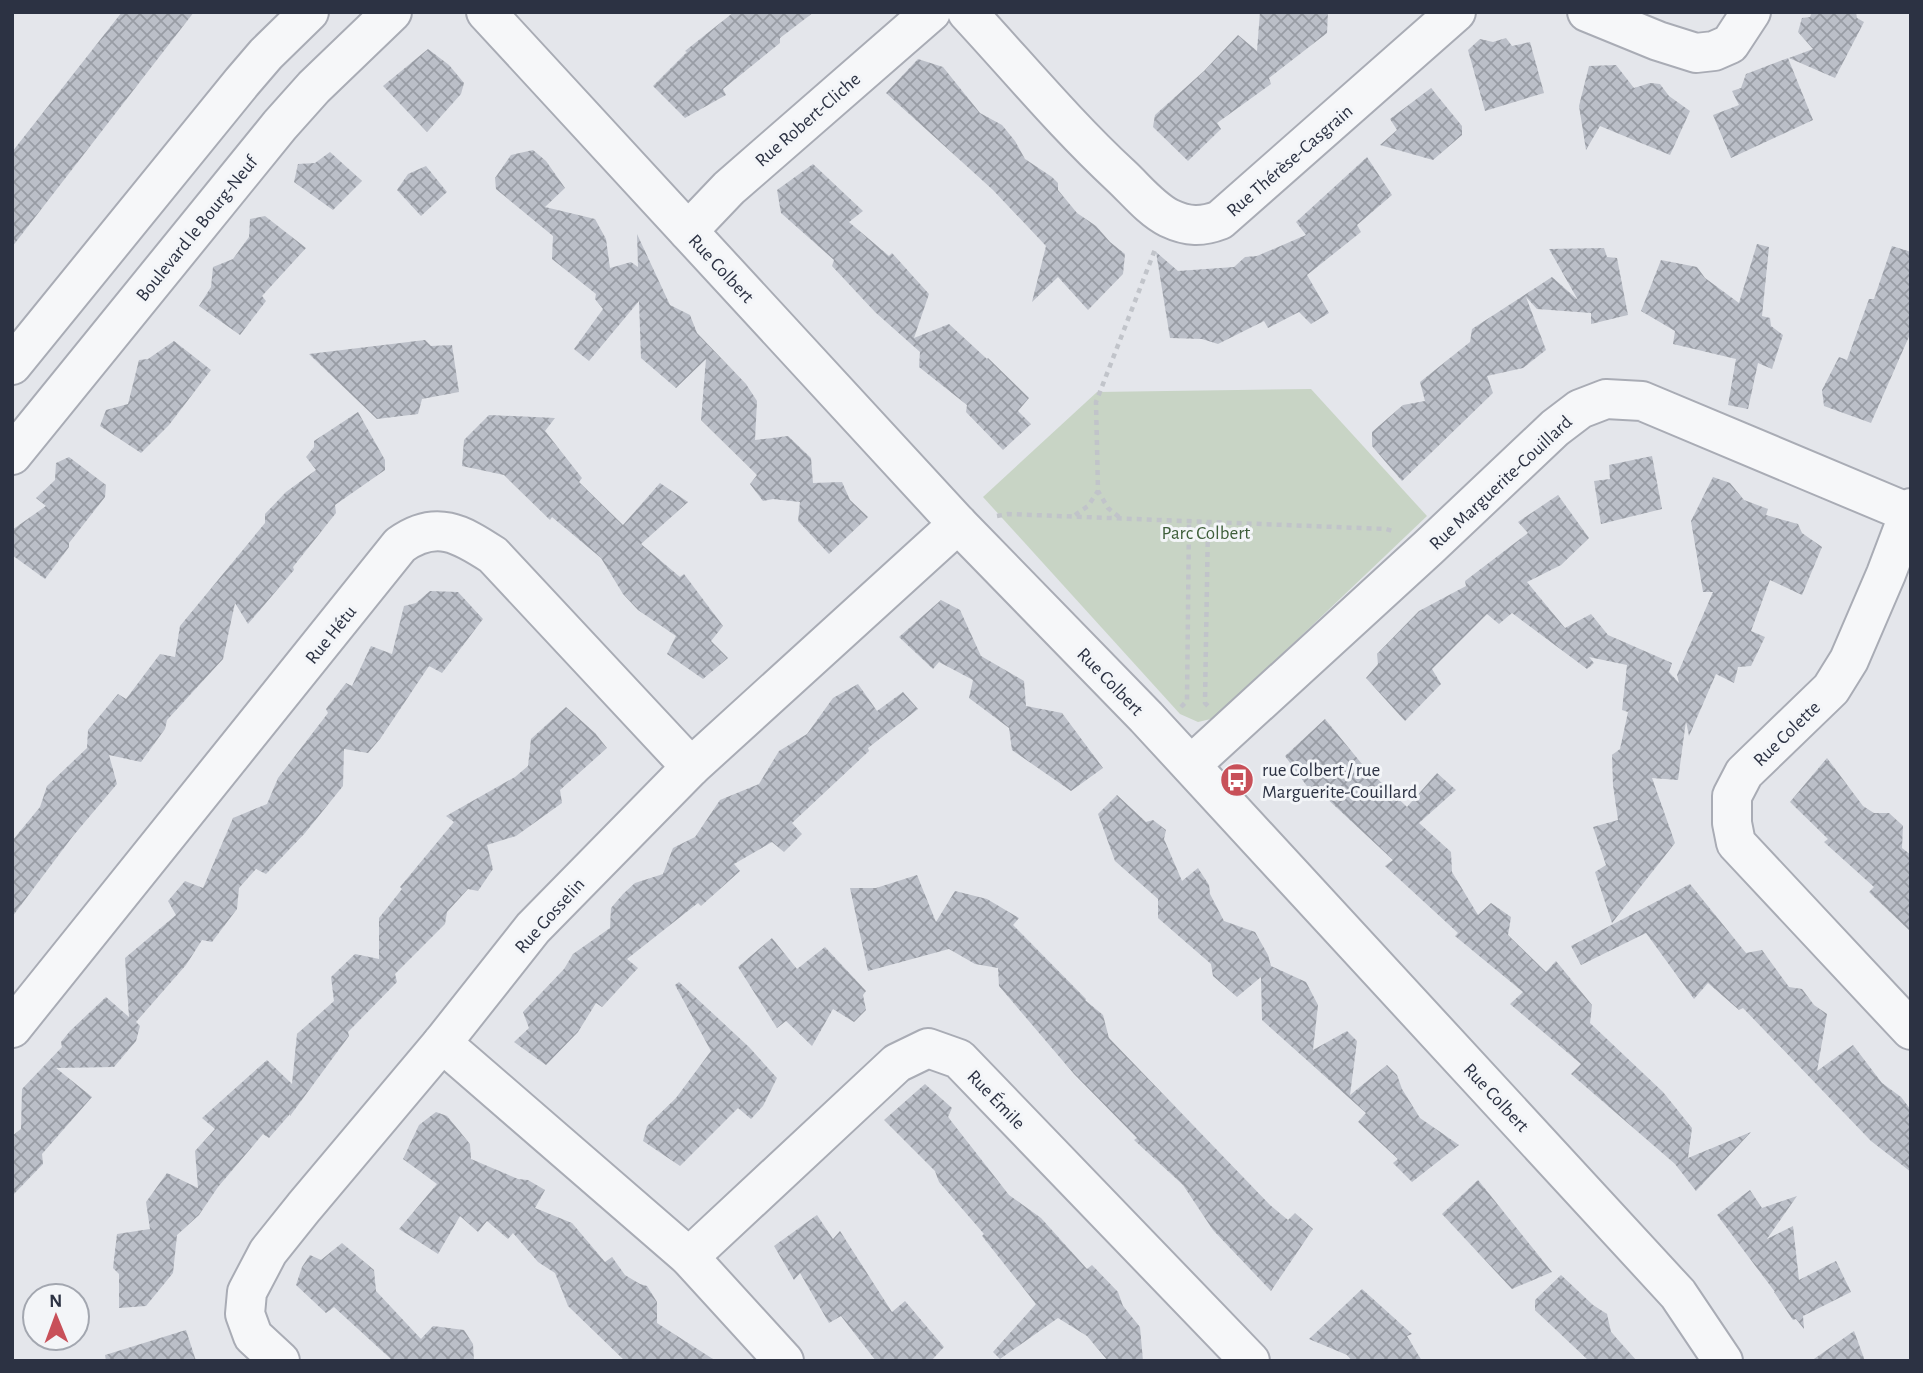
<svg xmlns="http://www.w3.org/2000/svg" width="1923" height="1373" viewBox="0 0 1923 1373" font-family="'Alegreya Sans',sans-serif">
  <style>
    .park { fill: #c8d4c5 }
    .building { fill: url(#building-cross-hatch) }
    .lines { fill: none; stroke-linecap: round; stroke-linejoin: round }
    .minor-casing { stroke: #a9acb5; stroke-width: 42 }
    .path { stroke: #c1c4ca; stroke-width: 4.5; stroke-dasharray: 5 5; stroke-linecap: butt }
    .minor { stroke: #f6f7f9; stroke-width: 38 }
    .labels { text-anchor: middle; stroke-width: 6; stroke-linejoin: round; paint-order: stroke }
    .street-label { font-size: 19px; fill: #2c3243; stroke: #f3f5f8 }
    .park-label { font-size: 19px; fill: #3e5e3a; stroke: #f3f5f8 }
    .poi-label { font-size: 19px; fill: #2c3243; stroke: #f3f5f8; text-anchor: start }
  </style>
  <defs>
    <pattern id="building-cross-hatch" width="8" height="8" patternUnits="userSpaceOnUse" patternTransform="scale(1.75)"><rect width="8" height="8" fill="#bbbfc8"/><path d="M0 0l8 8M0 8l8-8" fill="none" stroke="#989ca4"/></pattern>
  </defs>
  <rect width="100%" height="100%" fill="#e4e6eb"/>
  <polygon class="park" points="1311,389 1427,516 1215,718 1198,722 1180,714 983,497 1097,392"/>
  <g class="building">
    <polygon points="122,12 194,12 12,247 12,152"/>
    <polygon points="734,12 814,12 780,38 780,43 723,89 726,95 685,118 653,86 687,52 685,51"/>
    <polygon points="1260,12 1328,12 1327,33 1269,78 1271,84 1217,123 1221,129 1188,161 1153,127 1155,115 1204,71 1238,35 1257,51"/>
    <polygon points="1812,12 1856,12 1857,18 1864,22 1835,78 1789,58 1813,49 1798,32 1802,18 1810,17"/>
    <polygon points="1506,38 1512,46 1530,42 1544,93 1485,111 1468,50 1480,39 1493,42"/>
    <polygon points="428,49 449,65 464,83 461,94 427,132 383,86"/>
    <polygon points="1788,58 1813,120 1731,158 1713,115 1739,105 1732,91 1741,88 1746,74"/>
    <polygon points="918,59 943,67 980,113 1002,125 1015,141 1025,159 1052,177 1058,183 1058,190 1077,213 1096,226 1110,242 1125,254 1123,274 1088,310 1058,277 1032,302 1046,246 993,190 886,93"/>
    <polygon points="1616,65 1634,88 1650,83 1660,84 1669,96 1690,111 1670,155 1600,126 1586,150 1579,106 1589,66"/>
    <polygon points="1431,88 1462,126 1462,135 1433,160 1380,145 1397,130 1390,119"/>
    <polygon points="533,150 546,161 565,188 545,207 595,219 606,239 610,268 631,262 638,267 637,234 670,305 690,315 697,333 746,384 757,401 755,440 788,436 811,458 813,483 842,482 850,500 868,517 829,554 798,521 800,502 773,499 763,501 750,484 757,475 701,420 706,359 676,388 641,358 639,301 589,361 574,349 603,309 595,299 596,294 552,259 553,236 496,189 495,178 511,155"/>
    <polygon points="330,152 362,181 333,210 294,182 298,164 315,163"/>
    <polygon points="1367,157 1392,195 1357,225 1361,232 1307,275 1329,313 1311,324 1299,312 1268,328 1264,321 1218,344 1202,339 1170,338 1156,252 1178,271 1234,267 1245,257 1257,256 1306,235 1296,222"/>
    <polygon points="813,164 863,211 849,222 889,256 892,253 929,294 914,338 949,324 987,359 988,358 1029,398 1018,411 1031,424 1003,450 966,412 967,405 919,367 920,352 875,312 832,266 834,260 781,213 777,190"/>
    <polygon points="426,166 447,192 421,216 397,190 408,174"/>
    <polygon points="265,216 306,248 262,296 266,301 240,335 199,306 211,287 213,267 233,259 249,237 250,219"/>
    <polygon points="1757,244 1769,247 1762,316 1770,318 1771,326 1783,335 1772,369 1758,363 1748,409 1728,405 1736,359 1673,344 1675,331 1641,311 1661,260 1697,267 1705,278 1739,303"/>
    <polygon points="1892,246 1911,252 1911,332 1871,423 1824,406 1822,390 1839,357 1847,360 1869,299 1874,299"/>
    <polygon points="1604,248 1607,257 1617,258 1628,315 1591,324 1591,313 1537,309 1526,297 1546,350 1523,368 1487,376 1493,393 1402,481 1372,446 1372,432 1403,405 1425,401 1420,382 1470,342 1472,329 1552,277 1578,300 1549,249"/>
    <polygon points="425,340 431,346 452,345 459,392 422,399 418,414 377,419 309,354"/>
    <polygon points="174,341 211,370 169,425 141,453 100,426 106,410 128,404 139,360 148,359"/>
    <polygon points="358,412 385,460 385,470 335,505 336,513 293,567 294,570 248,624 235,603 223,659 167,720 165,729 141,762 109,755 117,784 73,836 12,917 12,841 40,807 47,786 87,748 88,730 118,694 126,699 160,654 175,657 180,626 265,523 265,514 286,492 316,470 306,457 314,447 314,441"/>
    <polygon points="489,415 555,418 545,431 582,478 579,482 623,525 660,483 688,502 641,544 680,577 684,574 723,626 711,641 728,658 703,679 667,654 676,636 638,610 623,594 601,558 552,517 550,520 504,475 462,466 464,440"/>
    <polygon points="1652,456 1662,509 1601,524 1594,481 1610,479 1609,465"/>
    <polygon points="69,457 106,485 105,497 69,543 69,547 45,579 12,555 12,530 46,506 36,498 55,480 56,463"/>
    <polygon points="1713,477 1730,483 1744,500 1768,509 1766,515 1798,524 1802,533 1822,547 1802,595 1770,580 1751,631 1765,637 1751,666 1738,667 1734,683 1716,674 1689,736 1686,721 1678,780 1652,778 1675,843 1612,923 1595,872 1606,865 1593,827 1618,820 1613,785 1612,755 1620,749 1628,712 1622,710 1627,665 1589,657 1594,663 1587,669 1512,613 1499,624 1487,614 1432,669 1441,684 1405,721 1366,678 1378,664 1377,654 1419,611 1466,586 1465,581 1528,533 1518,522 1558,495 1589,538 1561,565 1527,582 1565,628 1591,614 1608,635 1672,663 1669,672 1679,683 1677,675 1713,592 1703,592 1691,521"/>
    <polygon points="430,591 458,592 483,619 442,673 429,666 380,739 368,753 344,749 343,786 305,833 266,874 256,869 239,888 237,909 212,942 202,940 186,965 136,1022 140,1026 136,1041 114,1067 56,1068 92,1097 42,1154 43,1164 12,1196 12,1136 21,1129 22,1089 62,1047 61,1042 70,1031 106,997 129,1017 125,958 176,915 168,901 185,881 203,888 233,818 267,804 278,778 328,713 326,709 346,683 352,686 371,646 392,654 404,606 416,603"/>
    <polygon points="941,600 960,610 981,656 1024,681 1026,706 1062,713 1103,768 1071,791 1012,750 1009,728 969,698 973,680 939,662 933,669 899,637"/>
    <polygon points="858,684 877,711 903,692 918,709 868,748 869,751 792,823 802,834 784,852 772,842 734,864 740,871 701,906 698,903 627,959 638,968 602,1007 596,1003 578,1032 546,1065 514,1042 529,1028 523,1012 564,969 573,954 610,928 611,908 623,894 635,883 663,874 673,848 695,837 720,800 759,784 779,751 807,734 833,698"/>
    <polygon points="566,707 595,733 607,748 560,790 562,803 516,836 487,845 493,869 478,891 468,889 447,912 445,924 395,974 397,982 348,1032 349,1036 290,1116 290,1114 269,1138 263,1134 218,1187 199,1215 177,1235 173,1273 146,1306 119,1308 119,1274 113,1268 117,1234 150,1229 146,1202 167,1173 198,1188 195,1151 215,1129 202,1118 267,1060 292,1084 297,1034 334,1001 331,977 355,954 379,959 379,918 402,889 400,887 454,822 446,816 515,777 528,766 531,739"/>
    <polygon points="1325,719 1362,764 1407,807 1437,773 1456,790 1419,823 1451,852 1452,872 1478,915 1491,903 1511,917 1508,935 1546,972 1556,961 1592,1005 1590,1023 1663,1092 1692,1128 1688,1158 1751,1132 1696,1191 1675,1164 1571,1074 1581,1064 1510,1004 1523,992 1455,936 1458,933 1385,866 1393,860 1322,794 1317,800 1285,756"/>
    <polygon points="1827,758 1863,806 1874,813 1889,813 1903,826 1902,848 1911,855 1911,932 1869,892 1874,887 1824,842 1828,839 1790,802"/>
    <polygon points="1117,795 1146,822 1153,820 1166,830 1164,839 1182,881 1198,868 1209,885 1210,894 1224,921 1255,932 1268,955 1271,966 1306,982 1318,1005 1313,1050 1347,1031 1357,1041 1350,1095 1387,1065 1397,1075 1402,1089 1420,1118 1459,1145 1412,1182 1393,1163 1398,1159 1358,1122 1366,1113 1262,1020 1261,977 1237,997 1213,976 1211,964 1158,918 1158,899 1115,861 1098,814"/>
    <polygon points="917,875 936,922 955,891 987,899 1019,918 1013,925 1086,999 1085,1000 1103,1015 1109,1038 1270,1205 1288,1220 1295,1213 1313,1229 1271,1291 1213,1230 1183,1185 1134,1140 1137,1138 1074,1074 999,986 998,968 975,964 949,949 868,971 850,888 876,888"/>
    <polygon points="1690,884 1746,953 1762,950 1789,987 1802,989 1814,1005 1827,1014 1817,1071 1853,1045 1882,1083 1901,1097 1911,1110 1911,1172 1871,1141 1743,1008 1739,1010 1708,983 1694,999 1646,933 1581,965 1571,946"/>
    <polygon points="772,938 797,969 825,947 866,991 863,995 866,1010 854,1022 833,1009 812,1046 786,1021 777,1028 738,967"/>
    <polygon points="679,982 749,1047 777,1078 763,1106 751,1119 738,1108 680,1166 643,1141 647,1126 676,1098 711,1051 675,985"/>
    <polygon points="925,1084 952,1108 948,1117 1009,1195 1041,1218 1087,1269 1092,1265 1118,1292 1123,1306 1140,1327 1143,1361 1108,1361 1087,1336 1058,1318 1000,1359 993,1352 1036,1304 982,1236 984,1234 939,1182 935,1171 884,1120"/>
    <polygon points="436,1112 447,1116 470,1144 471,1159 518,1179 528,1180 545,1190 535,1208 572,1223 605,1262 612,1257 625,1275 640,1284 647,1286 657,1302 657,1323 716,1361 625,1361 568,1306 555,1273 538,1262 513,1233 508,1239 487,1221 478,1232 460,1216 438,1254 399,1229 437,1184 403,1159 419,1125"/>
    <polygon points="1478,1180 1552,1272 1512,1289 1442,1214"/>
    <polygon points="1750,1190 1762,1208 1797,1196 1767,1239 1793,1226 1799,1280 1836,1261 1851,1292 1803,1316 1804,1329 1796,1319 1793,1320 1774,1292 1775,1292 1717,1215"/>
    <polygon points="817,1215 833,1239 840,1231 892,1312 905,1301 944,1347 931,1361 876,1361 841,1316 829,1323 800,1273 794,1280 774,1246"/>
    <polygon points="342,1243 374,1270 376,1291 421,1339 433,1326 464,1330 473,1344 474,1361 393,1361 334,1307 326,1313 296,1285 302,1267 310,1255 321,1260"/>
    <polygon points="1561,1275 1593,1305 1607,1314 1611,1332 1637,1361 1589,1361 1535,1310 1535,1300"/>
    <polygon points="1362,1289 1412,1334 1407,1336 1422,1361 1352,1361 1347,1355 1309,1339"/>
    <polygon points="186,1330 196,1361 106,1361 105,1355"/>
    <polygon points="1854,1331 1865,1361 1811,1361"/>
  </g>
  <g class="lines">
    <g class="minor-casing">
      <g id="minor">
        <polyline points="486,12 958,524 1146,717 1678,1294 1723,1361"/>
        <path d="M967,12C1018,67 1066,125 1121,176C1136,190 1151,209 1169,218C1188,227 1202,227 1220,220L1456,12"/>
        <polyline points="1587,12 1658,41 1696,53 1714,51 1730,44 1751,12"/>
        <polyline points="688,231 729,188 931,12"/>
        <polyline points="12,365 242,82 266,54 309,12"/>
        <polyline points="12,455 280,125 314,87 392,12"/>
        <polyline points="1911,508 1886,574 1849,660 1831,689 1744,773 1732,796 1732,823 1736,843 1911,1030"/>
        <polyline points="1191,765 1428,548 1555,428 1580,409 1606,399 1642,401 1909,513"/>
        <path d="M12,1028L400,545C436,519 461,534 493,555L691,767"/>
        <polyline points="442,1043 689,1257 784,1361"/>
        <polyline points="689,1257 897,1063 928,1048 959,1059 1250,1361"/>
        <polyline points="280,1361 253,1336 245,1314 247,1292 268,1252 304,1207 442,1043 533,928 691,767 958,524"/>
      </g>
    </g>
    <g class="path">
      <polyline points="1075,515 1088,506 1098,491"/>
      <polyline points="997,516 1008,514 1386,529 1396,532"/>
      <polyline points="1119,517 1108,508 1098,491 1096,402 1156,247"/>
      <polyline points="1208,522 1205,703 1208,706"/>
      <polyline points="1181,707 1187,701 1189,521"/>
    </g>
    <use href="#minor" class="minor"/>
  </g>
  <defs>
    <g id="bus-disc" transform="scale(1.75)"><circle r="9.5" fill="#c85059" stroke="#f3f5f8"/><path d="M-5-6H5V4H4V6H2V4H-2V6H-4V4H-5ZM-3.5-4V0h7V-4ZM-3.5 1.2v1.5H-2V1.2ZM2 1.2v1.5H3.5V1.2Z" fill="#fff"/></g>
  </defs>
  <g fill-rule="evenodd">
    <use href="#bus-disc" x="1237" y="780"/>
  </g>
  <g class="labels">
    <g class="street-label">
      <text transform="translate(807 119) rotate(-41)" y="7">Rue Robert-Cliche</text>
      <text transform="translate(1289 160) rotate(-41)" y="7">Rue Thérèse-Casgrain</text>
      <text transform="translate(196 228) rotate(-51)" y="7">Boulevard le Bourg-Neuf</text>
      <text transform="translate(722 268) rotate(47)" y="7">Rue Colbert</text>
      <text transform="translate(1500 482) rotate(-43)" y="7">Rue Marguerite-Couillard</text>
      <text transform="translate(330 634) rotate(-51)" y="7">Rue Hétu</text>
      <text transform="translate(1111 681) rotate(46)" y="7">Rue Colbert</text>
      <text transform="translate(1786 733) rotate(-44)" y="7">Rue Colette</text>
      <text transform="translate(549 915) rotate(-48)" y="7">Rue Gosselin</text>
      <text transform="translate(1497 1097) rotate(47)" y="7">Rue Colbert</text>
      <text transform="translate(997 1099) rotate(46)" y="7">Rue Émile</text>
    </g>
    <g class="park-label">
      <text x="1206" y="539">Parc Colbert</text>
    </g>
    <g class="poi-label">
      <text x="1262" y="776">rue Colbert / rue<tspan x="1262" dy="22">Marguerite-Couillard</tspan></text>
    </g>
  </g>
  <rect width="1923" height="1373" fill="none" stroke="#2c3243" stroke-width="28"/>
  <g transform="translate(56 1317) rotate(359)"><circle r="33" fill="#f3f5f8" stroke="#a3a7b0" stroke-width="2"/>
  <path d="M0-5L12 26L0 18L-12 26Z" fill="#c85059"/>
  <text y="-10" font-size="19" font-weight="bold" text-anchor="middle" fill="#2c3243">N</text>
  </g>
</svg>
